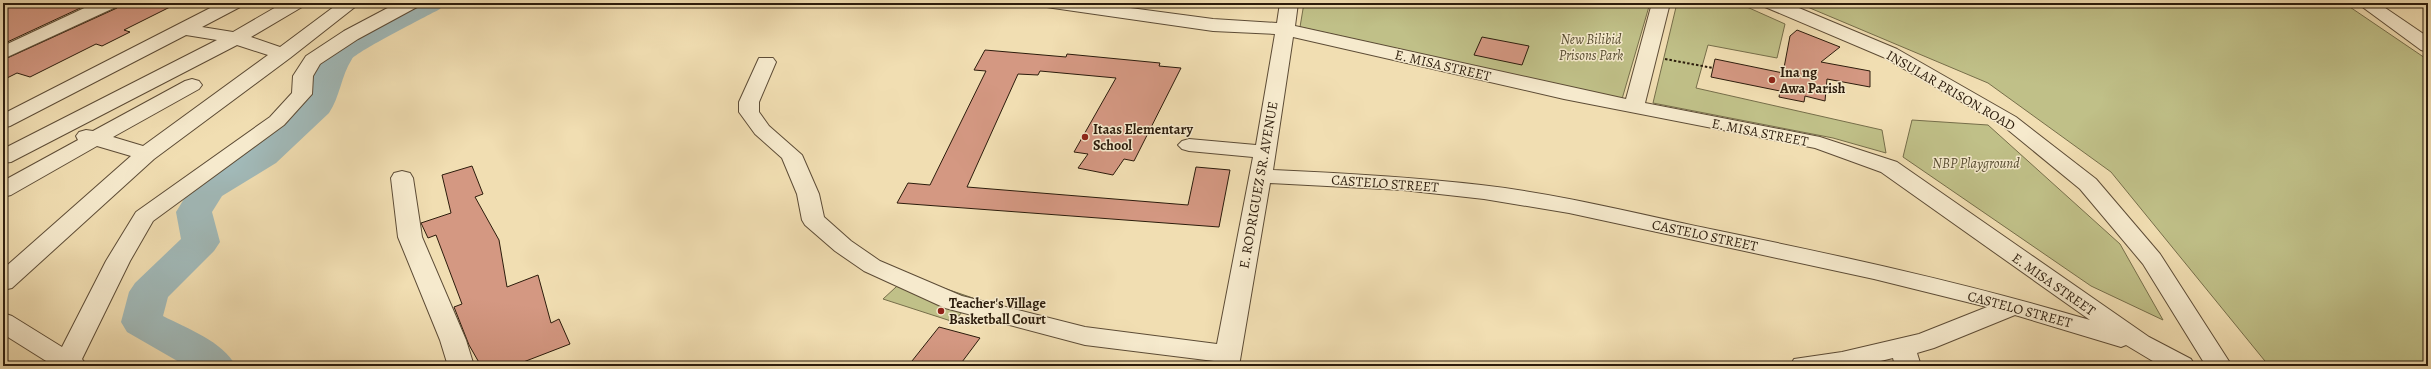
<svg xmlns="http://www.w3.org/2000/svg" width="2431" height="369" viewBox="0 0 2431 369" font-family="Alegreya,serif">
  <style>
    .green { fill: #c0c088; stroke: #766e4a }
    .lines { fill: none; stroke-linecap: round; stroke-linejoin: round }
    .river { fill: #a1b9b8; fill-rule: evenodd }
    .building { fill: #d49882; stroke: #2c1c0c }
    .minor-casing { stroke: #5d4c36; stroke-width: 2 }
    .path { stroke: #2c1c0c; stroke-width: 2; stroke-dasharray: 2.5 2; stroke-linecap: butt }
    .minor { fill: #f6eacd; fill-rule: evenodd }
    .poi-dot { fill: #8f2418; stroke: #f6eacd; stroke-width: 1.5 }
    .labels { text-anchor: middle; stroke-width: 3; stroke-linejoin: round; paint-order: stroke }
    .park-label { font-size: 14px; font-style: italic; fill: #584d31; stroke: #f6eacd }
    .street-label { font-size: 14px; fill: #2c1c0c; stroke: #f6eacd }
    .poi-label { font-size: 14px; font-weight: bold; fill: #2c1c0c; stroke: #f6eacd; text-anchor: start }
  </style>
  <rect width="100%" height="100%" fill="#f1deb2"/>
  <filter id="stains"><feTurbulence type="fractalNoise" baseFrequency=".005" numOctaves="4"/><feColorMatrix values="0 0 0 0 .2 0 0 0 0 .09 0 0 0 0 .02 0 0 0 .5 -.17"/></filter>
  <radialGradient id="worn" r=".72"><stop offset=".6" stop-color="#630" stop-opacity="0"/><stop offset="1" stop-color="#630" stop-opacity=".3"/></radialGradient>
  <g class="green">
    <polygon points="1304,3 1650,3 1622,99 1300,27"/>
    <polygon points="1677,3 1738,3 1785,24 1777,58 1708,45 1696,88 1882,130 1886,153 1833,138 1653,103"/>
    <polygon points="1798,3 2344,3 2428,60 2428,366 2269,366 2111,172 1988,83"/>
    <polygon points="1912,120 1988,125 2120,244 2163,320 2091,286 1903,157"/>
    <polygon points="908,276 973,298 954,322 883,299"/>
  </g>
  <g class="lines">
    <path class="river" d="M408,3H445L440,9C427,16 356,52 352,59C341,76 340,97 329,113L276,163L222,196L212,212L220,242L214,251L168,297L163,316C188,329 222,341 236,366H186L127,332L121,322L129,292L135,283L181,239L176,212L195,181L252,149L302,102L311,74L330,44Z"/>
  </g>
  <g class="building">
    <polygon points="3,3 91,3 3,44"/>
    <polygon points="120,3 178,3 124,30 130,32 102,46 96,44 30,77 17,73 3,80 3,60 117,8"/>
    <polygon points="1797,30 1840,47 1821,62 1870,71 1870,87 1827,79 1825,101 1805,96 1804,102 1779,97 1780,91 1711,77 1715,59 1783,73 1790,36"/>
    <polygon points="1482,37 1529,46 1522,65 1474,55"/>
    <polygon points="985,50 1066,57 1067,54 1160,63 1159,66 1181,68 1134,161 1124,159 1113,175 1078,168 1088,154 1074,152 1116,78 1040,71 1038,75 1018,74 967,187 1188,205 1196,167 1230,170 1219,227 897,203 908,183 930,185 986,71 974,70"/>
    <polygon points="472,166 483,194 475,197 499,240 507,287 538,275 551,323 559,319 570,344 513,366 481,366 469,345 454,307 462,304 436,235 428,238 421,223 451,213 442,175"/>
    <polygon points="939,327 980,338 959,366 908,366"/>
  </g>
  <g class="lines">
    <g class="minor-casing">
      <g id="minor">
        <polygon points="95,3 119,3 116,7 3,59 3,46"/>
        <polygon points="220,3 243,3 240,7 202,27 233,32 283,3 305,3 302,7 251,37 280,47 339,3 360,3 290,58 154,159 12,288 3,290 3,269 131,156 97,146 11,195 3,197 3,181 78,140 76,136 79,132 86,130 93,131 185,81 192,79 199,81 202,85 199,89 113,137 143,146 268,55 237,45 11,162 3,163 3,149 217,40 186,35 10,126 3,128 3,114"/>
        <polygon points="397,3 420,3 417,7 358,39 320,64 313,76 312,94 284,125 153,221 130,261 82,359 87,366 54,366 3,334 3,313 12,316 62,347 106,261 136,212 270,117 292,93 293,76 306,56 344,31"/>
        <path d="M1044,3H1093L1213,19L1277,23L1280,3H1298L1295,26L1626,99L1652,3H1670L1645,103L1820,137L1897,162L2149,337L2191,359L2195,366H2161L2126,345L2121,347L2015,315L1934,348L1917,353L1921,366H1895L1893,358L1860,366H1790L1794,359L1842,352L1919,334L1987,307L1874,279L1569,213L1484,199L1403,190L1270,183L1239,366H1213L1214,361L1085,345L945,308L864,271L835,251L805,225L802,220L797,194L782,158L755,134L739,112V102L759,58H773L776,62L759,102V112L769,126L802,155L819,194L824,217L851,241L880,261L962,296L1085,327L1217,344L1253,157L1189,151L1182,149L1178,145L1182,141L1189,139L1256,145L1275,34L1213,31L1053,8L1047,7ZM1293,37L1564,99L1815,148L1881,172L2090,320C1966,283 1841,256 1715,230C1638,214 1560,194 1481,185C1412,177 1342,173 1273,170Z"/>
        <polygon points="1762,3 1787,3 1897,49 2016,117 2096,179 2160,254 2232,366 2206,366 2143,264 2080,189 2002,125 1883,57 1765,7"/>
        <polygon points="2357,3 2378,3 2428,37 2428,52 2421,50"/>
        <polygon points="402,171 410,173 413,178 422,237 466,340 474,366 448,366 440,340 398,237 391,178 394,173"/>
      </g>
    </g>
    <polyline class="path" points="1665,59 1713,68"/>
    <use href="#minor" class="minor"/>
  </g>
  <g class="poi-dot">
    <circle cx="1772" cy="80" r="4"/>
    <circle cx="1085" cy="137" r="4"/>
    <circle cx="941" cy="311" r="4"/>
  </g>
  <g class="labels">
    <g class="park-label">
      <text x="1591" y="44">New Bilibid<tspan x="1591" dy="16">Prisons Park</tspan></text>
      <text x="1976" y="168">NBP Playground</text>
    </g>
    <g class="street-label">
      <text transform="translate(1443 65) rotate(13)" y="5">E. MISA STREET</text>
      <text transform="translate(1951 90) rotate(30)" y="5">INSULAR PRISON ROAD</text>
      <text transform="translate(1760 132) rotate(11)" y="5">E. MISA STREET</text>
      <text transform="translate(1385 183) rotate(4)" y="5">CASTELO STREET</text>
      <text transform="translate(1258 185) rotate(-80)" y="5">E. RODRIGUEZ SR. AVENUE</text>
      <text transform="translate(1705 235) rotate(12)" y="5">CASTELO STREET</text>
      <text transform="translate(2054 284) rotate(35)" y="5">E. MISA STREET</text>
      <text transform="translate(2020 309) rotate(15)" y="5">CASTELO STREET</text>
    </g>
    <g class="poi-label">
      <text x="1780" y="77">Ina ng<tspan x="1780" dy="16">Awa Parish</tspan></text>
      <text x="1093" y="134">Itaas Elementary<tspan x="1093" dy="16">School</tspan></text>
      <text x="949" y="308">Teacher's Village<tspan x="949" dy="16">Basketball Court</tspan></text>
    </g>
  </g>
  <rect width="2431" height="369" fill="none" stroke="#f1deb2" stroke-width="16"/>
  <rect x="4" y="4" width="2423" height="361" fill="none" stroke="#2c1c0c" stroke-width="2"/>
  <rect x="8" y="8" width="2415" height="353" fill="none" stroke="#2c1c0c"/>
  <rect width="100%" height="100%" filter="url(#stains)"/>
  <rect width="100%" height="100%" fill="url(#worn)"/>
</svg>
